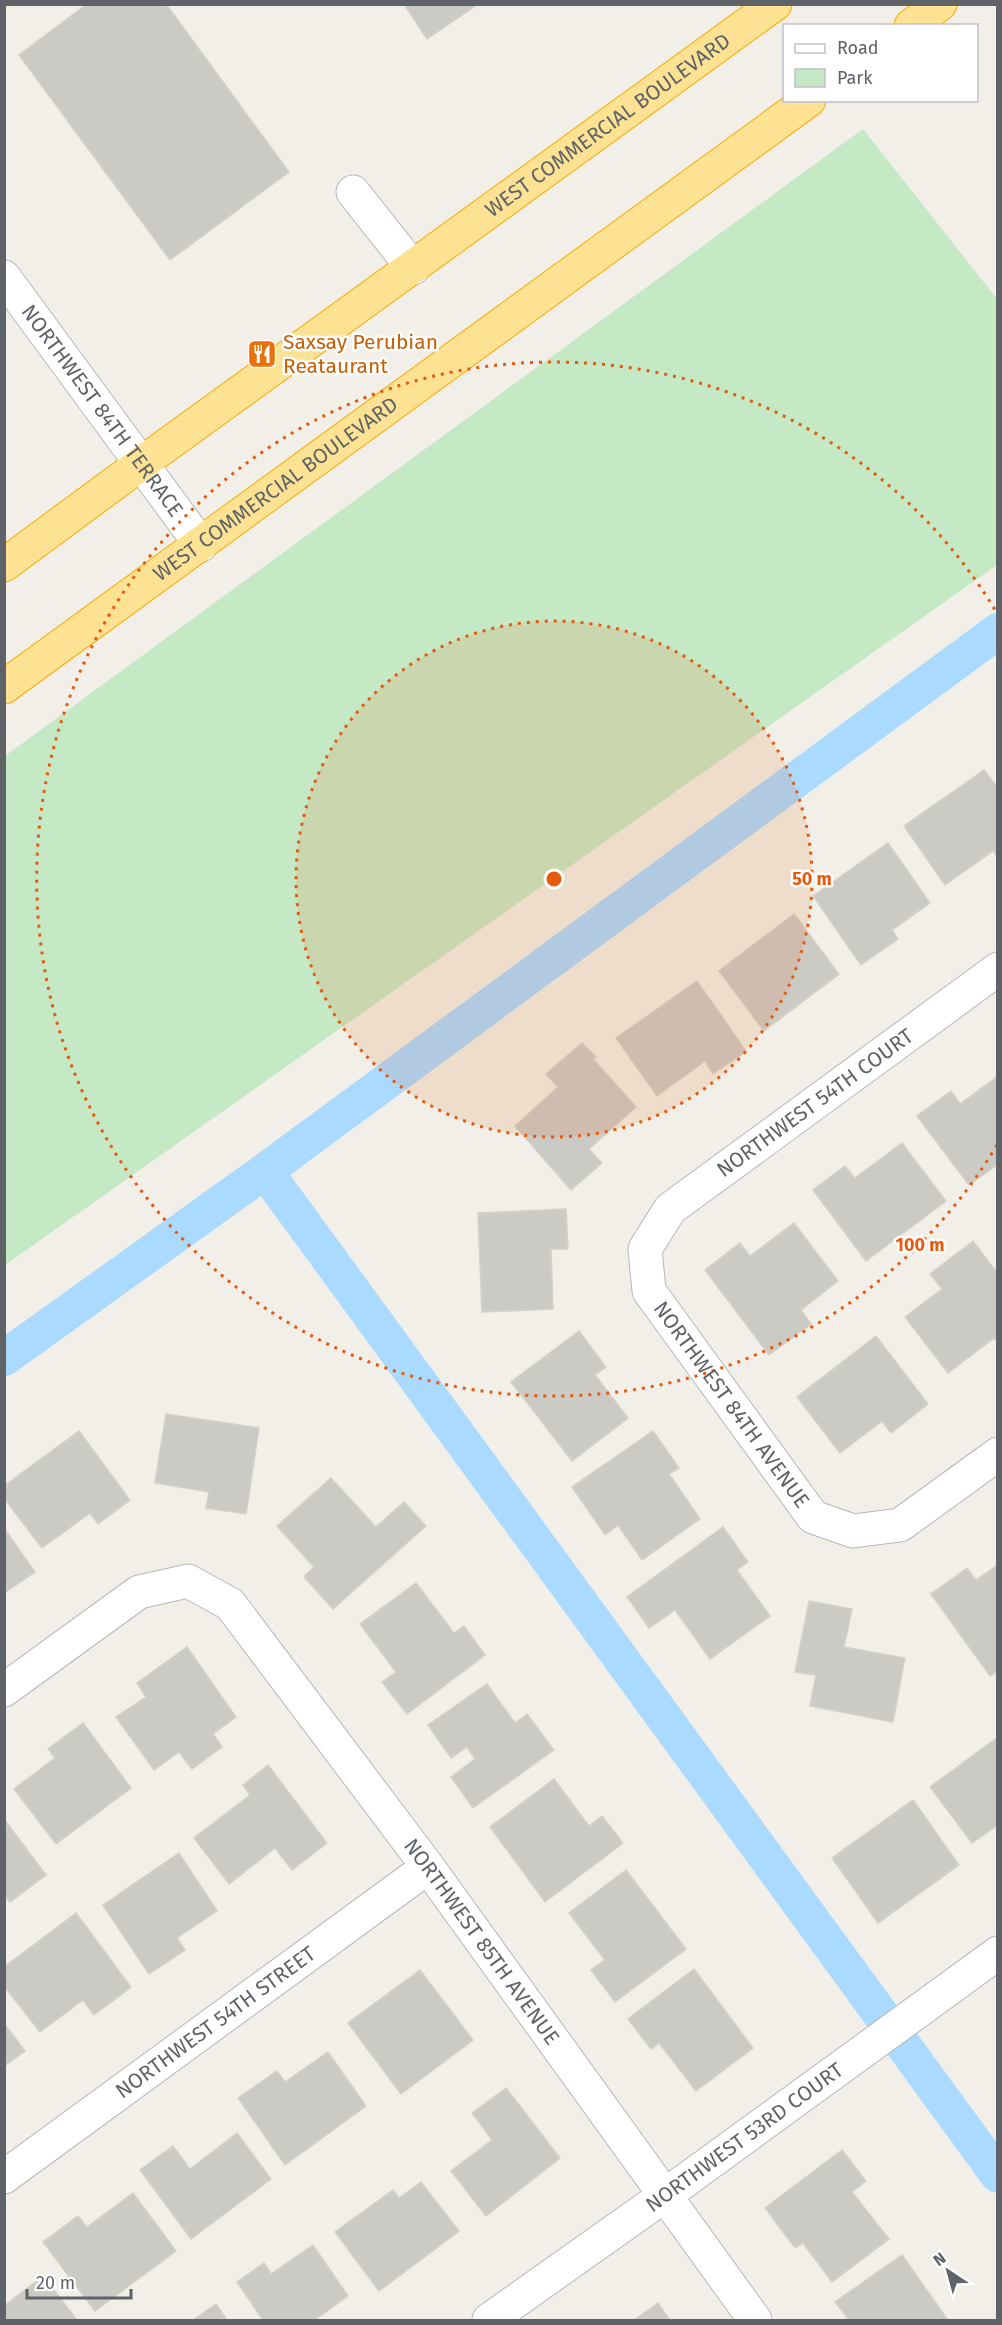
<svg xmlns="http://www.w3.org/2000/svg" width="1002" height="2325" viewBox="0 0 1002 2325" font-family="'Fira Sans',sans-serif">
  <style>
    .green { fill: #c5e8c5 }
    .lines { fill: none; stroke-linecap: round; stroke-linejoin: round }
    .canal { stroke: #aadaff; stroke-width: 36 }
    .building { fill: #cccac5; stroke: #d6d1c6; stroke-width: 1.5 }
    .minor-casing { stroke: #b5b8bc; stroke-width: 35 }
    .highway-casing { stroke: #f9ab00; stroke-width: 35 }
    .minor { stroke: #fff; stroke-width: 33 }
    .highway { stroke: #fde293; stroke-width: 33 }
    .ring { fill: none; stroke: #e8590c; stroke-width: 3; stroke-dasharray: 3 6 }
    .labels { text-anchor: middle; stroke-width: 5; stroke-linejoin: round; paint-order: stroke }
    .street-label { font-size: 21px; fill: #5f6368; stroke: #fff }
    .food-label { font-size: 21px; fill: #c56008; stroke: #fff; text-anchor: start }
    .centre { fill: #e8590c; stroke: #fff; stroke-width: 3 }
    .ring-label { font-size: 18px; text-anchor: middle; font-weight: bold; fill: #e8590c; stroke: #fff; stroke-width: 5; stroke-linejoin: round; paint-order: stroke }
  </style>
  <rect width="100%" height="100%" fill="#f1efe8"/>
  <polygon class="green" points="863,129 997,299 997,565 5,1265 5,756"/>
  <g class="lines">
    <g class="canal">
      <polyline points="265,1171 998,2175"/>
      <polyline points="4,1358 265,1171 998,631"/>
    </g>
  </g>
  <g class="building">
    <polygon points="87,4 166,4 289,172 170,260 19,55"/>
    <polygon points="404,4 478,4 427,39"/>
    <polygon points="984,770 998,788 998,857 993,851 945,885 904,826"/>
    <polygon points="888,843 930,903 892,930 898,939 861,965 813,896"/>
    <polygon points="794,914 839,974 764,1031 719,971"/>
    <polygon points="697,981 746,1051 713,1074 705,1061 657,1096 616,1038"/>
    <polygon points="582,1043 596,1057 593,1059 636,1107 589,1149 602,1163 571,1190 515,1126 558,1087 546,1074"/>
    <polygon points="998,1076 998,1164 969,1185 917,1116 951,1091 960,1104"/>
    <polygon points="902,1143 946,1201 866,1261 813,1190 845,1166 855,1178"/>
    <polygon points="566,1209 568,1249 551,1249 553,1309 482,1312 478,1213"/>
    <polygon points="794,1223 838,1281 801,1310 811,1324 769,1355 705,1270 740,1243 750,1256"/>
    <polygon points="973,1241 998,1274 998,1343 994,1338 948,1373 905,1317 942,1289 930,1274"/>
    <polygon points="579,1331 606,1367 595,1375 628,1418 572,1461 511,1382"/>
    <polygon points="876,1336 928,1404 891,1433 882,1421 840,1453 797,1397"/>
    <polygon points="166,1414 259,1428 246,1514 206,1508 209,1492 155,1483"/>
    <polygon points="79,1431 130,1500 98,1524 90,1513 42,1548 4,1498 4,1486"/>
    <polygon points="653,1431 679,1468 669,1474 700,1519 642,1560 618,1525 605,1535 572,1487"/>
    <polygon points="331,1478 376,1527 404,1502 426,1526 333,1609 304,1577 314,1567 277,1526"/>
    <polygon points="723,1527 748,1562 737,1570 770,1616 710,1659 675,1610 649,1628 627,1597"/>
    <polygon points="4,1528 35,1572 4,1593"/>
    <polygon points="998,1565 998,1671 990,1676 931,1594 967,1568 976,1580"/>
    <polygon points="416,1583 454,1633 464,1626 485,1655 407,1714 382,1682 396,1672 360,1624"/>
    <polygon points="809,1601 852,1609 844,1647 905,1658 893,1722 810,1706 816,1675 795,1672"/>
    <polygon points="187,1647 236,1717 213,1734 222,1747 192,1769 179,1752 154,1770 116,1717 146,1697 137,1683"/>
    <polygon points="487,1684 515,1723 527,1714 554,1750 473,1808 451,1777 475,1759 467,1747 451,1758 428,1725"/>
    <polygon points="83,1723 131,1788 56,1844 14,1789 55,1758 48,1749"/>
    <polygon points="998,1737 998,1825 972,1843 930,1787"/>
    <polygon points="268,1765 327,1843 292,1870 275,1848 229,1884 194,1838 250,1795 243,1785"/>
    <polygon points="554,1779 589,1826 602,1816 623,1843 545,1902 490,1827"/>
    <polygon points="913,1800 959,1865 878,1923 832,1858"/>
    <polygon points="4,1819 46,1875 10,1902 4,1895"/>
    <polygon points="179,1853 217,1911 177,1938 185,1950 149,1974 103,1905"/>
    <polygon points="626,1870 686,1949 615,2002 591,1970 605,1960 569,1913"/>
    <polygon points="76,1913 131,1987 94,2015 83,2000 40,2032 4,1986 4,1967"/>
    <polygon points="694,1969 753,2048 696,2091 659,2043 651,2049 628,2019"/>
    <polygon points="420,1970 473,2040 401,2094 348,2023"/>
    <polygon points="4,2023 25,2051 4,2066"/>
    <polygon points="328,2052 366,2106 285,2165 238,2098 277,2071 285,2082"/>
    <polygon points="506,2088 560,2158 486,2216 451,2171 492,2140 472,2113"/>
    <polygon points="237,2133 271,2179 191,2239 140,2170 173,2146 190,2169"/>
    <polygon points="842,2150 866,2181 852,2192 889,2239 832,2282 803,2243 795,2248 765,2208"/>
    <polygon points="421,2182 459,2231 379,2291 335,2232 393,2190 399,2198"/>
    <polygon points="133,2193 176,2251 95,2311 43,2242 78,2216 87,2227"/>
    <polygon points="313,2245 348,2296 316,2319 317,2320 263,2320 237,2282 264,2263 271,2274"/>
    <polygon points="902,2255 948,2320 849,2320 835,2302"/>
    <polygon points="43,2276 77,2320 4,2320 4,2306"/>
    <polygon points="658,2303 670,2320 634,2320"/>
    <polygon points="216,2304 227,2320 193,2320"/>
  </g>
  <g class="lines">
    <g class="minor-casing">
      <g id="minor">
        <polyline points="353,192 413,268"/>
        <path id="s1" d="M4,277L201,545"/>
        <path id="s2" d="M998,969L670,1209L645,1249L649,1291L813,1517L853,1531L900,1525L998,1454"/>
        <path id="s3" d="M4,1690L139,1592L188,1581L230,1604L428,1867L755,2320"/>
        <path id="s4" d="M4,2177L428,1867"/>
        <path id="s5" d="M489,2320L664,2196L998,1953"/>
      </g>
    </g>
    <g class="highway-casing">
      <g id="highway">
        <polyline points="911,26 940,4"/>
        <path id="s6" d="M4,565L142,463L775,4"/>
        <path id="s7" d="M4,687L809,100"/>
      </g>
    </g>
    <use href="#minor" class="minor"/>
    <use href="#highway" class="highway"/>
  </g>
  <circle cx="554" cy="879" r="258" fill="#e8590c" fill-opacity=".12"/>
  <g class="ring">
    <circle cx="554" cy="879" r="258"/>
    <path d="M997 1145A517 517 0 1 1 997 613"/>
  </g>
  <defs>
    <g id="restaurant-square" transform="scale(1.5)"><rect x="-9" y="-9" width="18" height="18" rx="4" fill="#e8710a" stroke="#fff"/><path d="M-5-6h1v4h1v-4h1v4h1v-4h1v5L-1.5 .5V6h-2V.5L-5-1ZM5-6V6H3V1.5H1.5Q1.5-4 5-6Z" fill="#fff"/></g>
  </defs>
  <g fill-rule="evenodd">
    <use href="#restaurant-square" x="262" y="354"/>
  </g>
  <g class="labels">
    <g class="street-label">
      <text dy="7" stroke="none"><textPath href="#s6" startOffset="747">WEST COMMERCIAL BOULEVARD</textPath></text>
      <text dy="7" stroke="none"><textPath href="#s1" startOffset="166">NORTHWEST 84TH TERRACE</textPath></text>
      <text dy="7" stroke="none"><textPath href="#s7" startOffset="336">WEST COMMERCIAL BOULEVARD</textPath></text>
      <text transform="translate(815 1103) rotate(-36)" y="7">NORTHWEST 54TH COURT</text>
      <text dy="7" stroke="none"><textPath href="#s2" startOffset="636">NORTHWEST 84TH AVENUE</textPath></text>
      <text dy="7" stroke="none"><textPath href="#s3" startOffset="686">NORTHWEST 85TH AVENUE</textPath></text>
      <text dy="7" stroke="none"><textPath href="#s4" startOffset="262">NORTHWEST 54TH STREET</textPath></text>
      <text dy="7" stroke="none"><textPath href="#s5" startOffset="314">NORTHWEST 53RD COURT</textPath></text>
    </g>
    <g class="food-label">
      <text x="283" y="349">Saxsay Perubian<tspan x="283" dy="24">Reataurant</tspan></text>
    </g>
  </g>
  <circle cx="554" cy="879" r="9" class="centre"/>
  <g class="ring-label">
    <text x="812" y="885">50 m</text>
    <text x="920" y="1251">100 m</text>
  </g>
  <rect width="1002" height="2325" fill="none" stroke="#5f6368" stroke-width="12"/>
  <rect x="783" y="24" width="195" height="78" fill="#ffffff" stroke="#bfc1c3" stroke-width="1.5"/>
  <rect x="795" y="44" width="30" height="9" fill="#ffffff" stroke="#bfc1c3" stroke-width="1.5"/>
  <text x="837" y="54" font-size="18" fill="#5f6368">Road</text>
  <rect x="795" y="69" width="30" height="18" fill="#c5e8c5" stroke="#bfc1c3" stroke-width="1.5"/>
  <text x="837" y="84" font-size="18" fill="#5f6368">Park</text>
  <g transform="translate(948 2271) rotate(324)" stroke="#ffffff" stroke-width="4.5" paint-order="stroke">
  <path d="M0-4.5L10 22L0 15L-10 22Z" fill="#5f6368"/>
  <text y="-9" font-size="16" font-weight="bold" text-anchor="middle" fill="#5f6368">N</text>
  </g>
  <path d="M27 2289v9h104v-9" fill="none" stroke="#5f6368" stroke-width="3"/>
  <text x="36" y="2289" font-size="18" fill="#5f6368" stroke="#ffffff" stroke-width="4.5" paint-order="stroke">20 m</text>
</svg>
